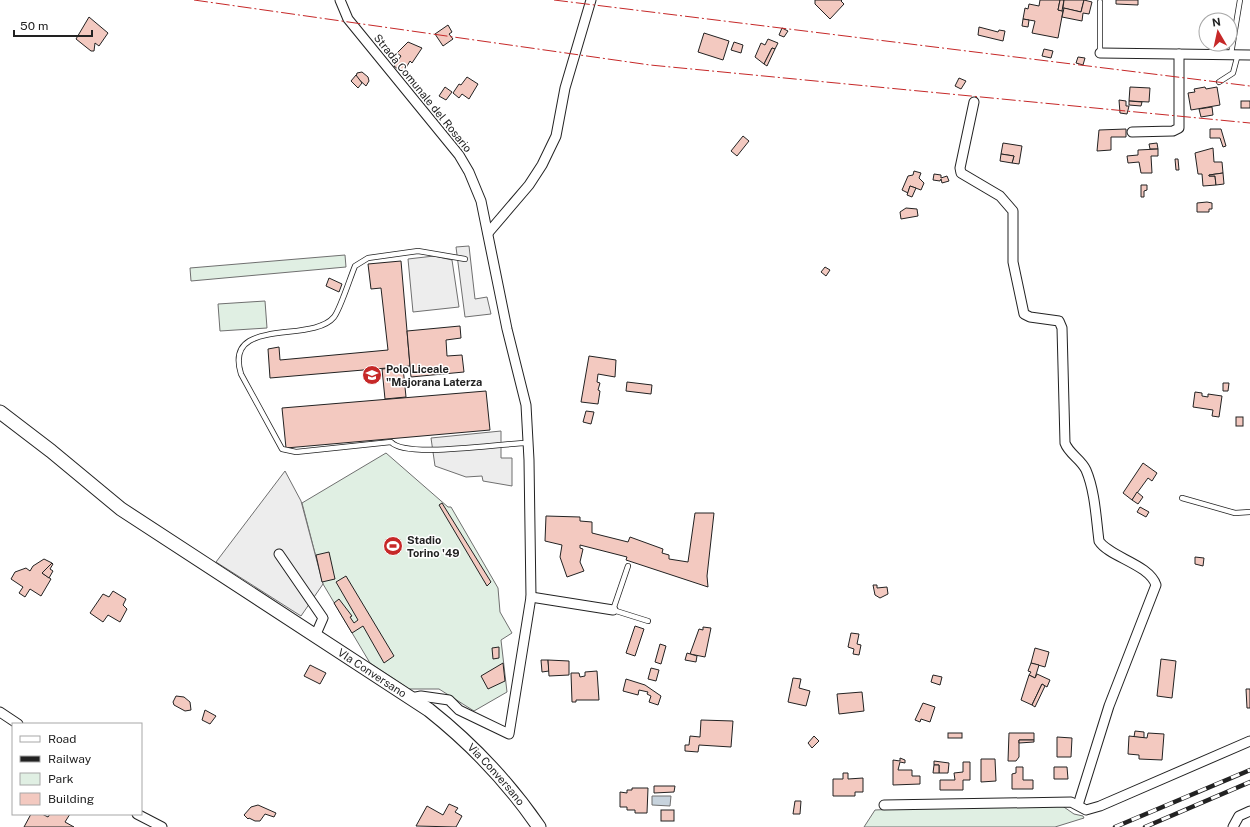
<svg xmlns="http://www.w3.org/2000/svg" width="1250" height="827" viewBox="0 0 1250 827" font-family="'Public Sans',sans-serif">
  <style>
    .green { fill: #e0efe3; stroke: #6f6f6f }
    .parking { fill: #ededed; stroke: #6f6f6f }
    .water { fill: #c7d3dd; stroke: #6f6f6f }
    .building { fill: #f3c9c0; stroke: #222 }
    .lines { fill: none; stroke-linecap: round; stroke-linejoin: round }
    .service-casing { stroke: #222; stroke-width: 6 }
    .minor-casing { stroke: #222; stroke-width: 11 }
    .secondary-casing { stroke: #222; stroke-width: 15 }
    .service { stroke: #fff; stroke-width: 4.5 }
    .minor { stroke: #fff; stroke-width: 9 }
    .secondary { stroke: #fff; stroke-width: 13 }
    .rail-casing { stroke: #222; stroke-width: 4.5 }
    .rail { stroke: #fff; stroke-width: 3; stroke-dasharray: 9; stroke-linecap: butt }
    .power { stroke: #c62828; stroke-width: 1; stroke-dasharray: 14 3 2 3; stroke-linecap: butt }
    .labels { text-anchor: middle; stroke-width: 3; stroke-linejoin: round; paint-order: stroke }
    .street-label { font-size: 11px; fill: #222; stroke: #fff }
    .poi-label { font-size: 11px; font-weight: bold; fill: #222; stroke: #fff; text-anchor: start }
  </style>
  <rect width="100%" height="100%" fill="#fff"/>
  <g class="green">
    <polygon points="345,255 346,267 191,281 190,268"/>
    <polygon points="265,301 267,328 220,331 218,304"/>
    <polygon points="386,453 448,507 451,507 498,588 500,612 512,633 501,640 507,692 474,711 439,689 409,689 370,663 323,584 302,503"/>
    <polygon points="1061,805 1074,814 1083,816 1084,818 1055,827 864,827 875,810 941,807"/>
  </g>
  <g class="parking">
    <polygon points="469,246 475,299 487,297 491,314 465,317 456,247"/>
    <polygon points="434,256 452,260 459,307 413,312 408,259"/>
    <polygon points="501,431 501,458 512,458 512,486 483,481 482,476 466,477 435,466 431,438"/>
    <polygon points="285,471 301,501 323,584 301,616 216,562"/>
  </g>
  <polygon class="water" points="652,796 671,796 670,806 652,805"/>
  <g class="building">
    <polygon points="815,0 842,0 841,1 844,4 830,19 815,4"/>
    <polygon points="1040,0 1060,0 1058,10 1063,11 1058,38 1032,33 1035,21 1023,19 1025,8 1028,9 1029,4 1039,6"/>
    <polygon points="1060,0 1064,0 1062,11 1058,10"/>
    <polygon points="1064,0 1084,0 1081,12 1063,8"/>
    <polygon points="1084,0 1092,2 1089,14 1083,13 1082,21 1062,17 1064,8 1081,12"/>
    <polygon points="1116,0 1138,0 1138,5 1116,4"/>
    <polygon points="89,17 108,33 99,46 95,43 94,51 91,51 76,39"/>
    <polygon points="1023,19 1029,20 1028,27 1022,26"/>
    <polygon points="448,25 452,32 449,34 453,39 443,46 435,34"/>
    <polygon points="979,27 998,32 999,30 1005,31 1003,41 978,35"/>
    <polygon points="782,28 788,31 784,37 779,35"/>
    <polygon points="704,33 729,41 723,60 698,52"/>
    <polygon points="768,39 778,43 775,49 772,48 764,64 755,57 761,43 765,45"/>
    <polygon points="408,42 422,48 412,63 410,61 403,73 394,66 401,56 397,53"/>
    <polygon points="734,42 743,45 741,53 731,50"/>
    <polygon points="772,48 775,49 767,66 764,64"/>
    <polygon points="1044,49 1053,51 1051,58 1042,56"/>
    <polygon points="1078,57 1085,58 1083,65 1076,63"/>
    <polygon points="362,72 368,77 369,81 366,86 356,77 357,73"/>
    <polygon points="356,75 362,83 358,88 351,81"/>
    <polygon points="467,77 478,84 469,99 462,94 459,98 453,93 459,84 461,85"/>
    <polygon points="959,78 966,81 961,89 955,86"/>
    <polygon points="445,87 452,92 446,100 439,96"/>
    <polygon points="1130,87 1150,88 1149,102 1129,101"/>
    <polygon points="1205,87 1206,89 1217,87 1220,105 1191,110 1188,93 1195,92 1194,89"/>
    <polygon points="1119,100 1126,101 1126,106 1129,106 1127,114 1120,113"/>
    <polygon points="1129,101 1142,102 1141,106 1129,105"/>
    <rect x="1241" y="101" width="9" height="7"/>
    <polygon points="1212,107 1213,115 1201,117 1199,109"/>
    <polygon points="1126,129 1126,137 1111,137 1111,150 1097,151 1099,130"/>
    <polygon points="1210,129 1221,129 1226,146 1223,147 1220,138 1210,138"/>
    <polygon points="743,136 749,141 737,156 731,151"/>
    <polygon points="1003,143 1022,146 1019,164 1012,163 1014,156 1001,154"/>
    <polygon points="1157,143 1158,149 1150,149 1149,144"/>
    <polygon points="1213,148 1214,162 1222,162 1223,173 1209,175 1209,176 1215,176 1216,185 1203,186 1202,174 1198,174 1195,153"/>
    <polygon points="1158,149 1158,156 1151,156 1152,173 1141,173 1139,162 1128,163 1127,156 1138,155 1138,150"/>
    <polygon points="1001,154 1014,156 1012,163 1000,161"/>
    <polygon points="1175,159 1178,159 1179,170 1176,170"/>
    <polygon points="914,171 921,173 919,178 924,183 921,190 910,186 908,193 902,190 908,176 913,175"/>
    <polygon points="1223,173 1224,184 1216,185 1215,176 1209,176 1209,175"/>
    <polygon points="934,174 941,175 941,178 947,176 949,181 942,183 941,179 940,181 933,180"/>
    <polygon points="1141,185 1147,185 1147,190 1144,191 1144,197 1141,197"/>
    <polygon points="910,186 916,188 912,197 907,195"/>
    <polygon points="1207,202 1212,203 1212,209 1209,209 1209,212 1197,212 1197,203"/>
    <polygon points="906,208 917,209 918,216 901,219 900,212"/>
    <polygon points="401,261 410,366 270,378 268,349 279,347 280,360 388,350 381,288 371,289 368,264"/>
    <polygon points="825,267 830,270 826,276 821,272"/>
    <polygon points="329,278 342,284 339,292 326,286"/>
    <polygon points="460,326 461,338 446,340 447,356 462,355 464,372 411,377 407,331"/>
    <polygon points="589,356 616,360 615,377 598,374 597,382 600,383 598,390 600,391 598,404 581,402"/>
    <polygon points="403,367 406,397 385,399 382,369"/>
    <polygon points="627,382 652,385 651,394 626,391"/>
    <polygon points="1223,383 1229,383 1228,391 1223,391"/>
    <polygon points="486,391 490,430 286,448 282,408"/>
    <polygon points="1195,392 1202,393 1202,396 1208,397 1208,394 1222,396 1219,417 1212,416 1213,410 1193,407"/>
    <polygon points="586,411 594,412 591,424 583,422"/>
    <rect x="1236" y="417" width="7" height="9"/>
    <polygon points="1143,463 1157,473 1152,481 1148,478 1132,500 1123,493"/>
    <polygon points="1137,492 1143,497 1138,504 1132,500"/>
    <polygon points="442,503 491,582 487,586 439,505"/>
    <polygon points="1140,507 1149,512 1146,517 1137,512"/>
    <polygon points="695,513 714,513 707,576 708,587 626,560 627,557 580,545 580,548 583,549 580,562 584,571 567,577 560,557 562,545 545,541 546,516 580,517 580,521 592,522 592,533 628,542 630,537 663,549 662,553 669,555 669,559 688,562"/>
    <polygon points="329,552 335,579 322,582 316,555"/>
    <polygon points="1195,557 1204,558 1203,566 1195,564"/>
    <polygon points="44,559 52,563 42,573 51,579 41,596 30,589 25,597 19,593 23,587 11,579 15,572 26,568 30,571 33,566"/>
    <polygon points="52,563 53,564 50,569 53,571 49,578 42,573"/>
    <polygon points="346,576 394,656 384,663 363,626 352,633 334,603 339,599 352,616 350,617 354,623 358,620 336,582"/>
    <polygon points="873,585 877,585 877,588 887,587 888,594 880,598 875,595"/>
    <polygon points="113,591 126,599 123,605 127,609 120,622 108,615 103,622 90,613 103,594 109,597"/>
    <polygon points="635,626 644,629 635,656 626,653"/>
    <polygon points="703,627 711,628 705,657 690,654 699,629 703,630"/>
    <polygon points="851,633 859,634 857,644 861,645 859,655 853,654 854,649 848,647"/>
    <polygon points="660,644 666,646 661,664 655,662"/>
    <polygon points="499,647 499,658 493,659 492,648"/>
    <polygon points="1035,648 1049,652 1045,667 1031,663"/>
    <polygon points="687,653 697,656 696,662 685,660"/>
    <polygon points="1161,659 1176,661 1172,698 1157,696"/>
    <polygon points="541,660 548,660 549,671 542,672"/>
    <polygon points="548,660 569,661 569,675 549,676"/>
    <polygon points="503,663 505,681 488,689 481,676"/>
    <polygon points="1031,663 1039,665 1035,678 1029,675 1031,672 1028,671"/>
    <polygon points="310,665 326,673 320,684 304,676"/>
    <polygon points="651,668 659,670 656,681 648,679"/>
    <polygon points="597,671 599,700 576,700 576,702 572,702 571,673 579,673 580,677 585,676 585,672"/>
    <polygon points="1037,674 1050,680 1047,687 1042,684 1032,705 1021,700 1029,675 1035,678"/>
    <polygon points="933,675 942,677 940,685 931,682"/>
    <polygon points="793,678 801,679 799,688 810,691 806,706 788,702"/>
    <polygon points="626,679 645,685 661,696 658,705 649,702 651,696 647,694 648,692 639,690 638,695 623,691"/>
    <polygon points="1042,684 1045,686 1035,707 1032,705"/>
    <polygon points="1246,689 1250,689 1250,708 1247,708"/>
    <polygon points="862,692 864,711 839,714 837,694"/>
    <polygon points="176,696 184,697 190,702 191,710 185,711 174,705 173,702"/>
    <polygon points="923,703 935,707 930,722 921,719 920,722 915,720"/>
    <polygon points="205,710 216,716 210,724 202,720"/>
    <polygon points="701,720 733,721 731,747 699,745 698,752 685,751 685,745 689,745 690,736 700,737"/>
    <polygon points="1135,731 1144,732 1144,738 1134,737"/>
    <rect x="948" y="733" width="14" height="5"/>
    <polygon points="1009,733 1034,733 1034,740 1019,740 1019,757 1016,761 1008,761"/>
    <polygon points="1148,733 1164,734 1162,760 1139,759 1139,755 1128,754 1129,736 1147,738"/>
    <polygon points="814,736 819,741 812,748 808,743"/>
    <polygon points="1057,737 1072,738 1071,757 1057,757"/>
    <polygon points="1019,740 1034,740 1034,742 1019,743"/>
    <polygon points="900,758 905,760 905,763 900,762 898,770 912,770 912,776 920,776 920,784 893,785 893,760 900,761"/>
    <polygon points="981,759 995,759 996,781 981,782"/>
    <polygon points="934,761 949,763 948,773 939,773 939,765 934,765"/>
    <polygon points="963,762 970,762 970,780 963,780 963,790 940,790 940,780 955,780 954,773 963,772"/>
    <polygon points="934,765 939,765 939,773 933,773"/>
    <polygon points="1016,767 1023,767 1023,780 1033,780 1033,789 1012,789 1012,774 1016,773"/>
    <polygon points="1054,767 1067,767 1068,779 1054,779"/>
    <polygon points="843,773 848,773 848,779 863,778 863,792 855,792 855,796 833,796 833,779 843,779"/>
    <polygon points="654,786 675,786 674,792 654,793"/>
    <polygon points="632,788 648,788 647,813 635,813 635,810 627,810 627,807 620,807 620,792 627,793 627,790 632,790"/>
    <polygon points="795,801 801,801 800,814 793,814"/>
    <polygon points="449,804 458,808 455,812 462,816 456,827 416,826 427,806 443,815"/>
    <polygon points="258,805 276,813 274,817 265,814 260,821 255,821 249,818 248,819 244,815 251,807"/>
    <rect x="661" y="810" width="13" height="11"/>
    <polygon points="31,814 42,814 48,817 50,814 70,814 65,822 74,827 24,827"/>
  </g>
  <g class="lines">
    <g class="service-casing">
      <g id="service">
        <polyline points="1100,2 1100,53"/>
        <polyline points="1231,54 1240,0"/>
        <polyline points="1219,82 1233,73 1238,54"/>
        <path d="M465,259L418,251L368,258L355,266C350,278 340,310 334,317C312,344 223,316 241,374L282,449L296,452L391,442C406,459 502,443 528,443"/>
        <polyline points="1182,498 1235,513 1250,512"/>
        <polyline points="628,566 613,610 648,621"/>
      </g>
    </g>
    <g class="minor-casing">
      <g id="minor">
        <polyline points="340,0 348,19 459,155 469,172 481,201 507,329 526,405 529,460 531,597 509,734 459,710 449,700 421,696 411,698"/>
        <polyline points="1100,53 1250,55"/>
        <path d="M974,102L960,168L961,173L1000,196L1013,211V262L1024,314L1030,317L1059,321L1062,328L1065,443C1069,454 1081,459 1086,470C1095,491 1096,518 1099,541C1109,557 1149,564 1156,585L1109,706L1078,805"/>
        <polyline points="1132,132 1173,131 1179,128 1179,54"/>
        <polyline points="488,233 529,185 542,165 556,136 565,88 591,0"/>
        <polyline points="279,554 323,618 316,634"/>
        <polyline points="531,597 613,610"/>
        <polyline points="0,712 18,724"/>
        <polyline points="884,805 1071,802 1086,810 1100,806 1250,741"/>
        <polyline points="137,814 162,827"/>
        <polyline points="1233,827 1239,816 1250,811"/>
      </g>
    </g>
    <g class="secondary-casing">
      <g id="secondary">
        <path id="s1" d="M0,412L51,451L121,509L429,710C472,744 508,782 539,827"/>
      </g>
    </g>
    <use href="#service" class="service"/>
    <use href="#minor" class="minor"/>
    <use href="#secondary" class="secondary"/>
    <g class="rail-casing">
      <g id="rail">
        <polyline points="1115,827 1250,770"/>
        <polyline points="1145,827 1250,782"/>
      </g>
    </g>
    <use href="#rail" class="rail"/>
    <g class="power">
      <polyline points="194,0 650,65 1250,123"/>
      <polyline points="554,0 1250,86"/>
    </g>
  </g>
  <defs>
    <g id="school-disc" transform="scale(1)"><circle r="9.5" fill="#c62828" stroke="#fff"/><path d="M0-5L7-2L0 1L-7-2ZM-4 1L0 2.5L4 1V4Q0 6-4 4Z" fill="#fff"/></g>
    <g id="stadium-disc" transform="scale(1)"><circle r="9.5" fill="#c62828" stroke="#fff"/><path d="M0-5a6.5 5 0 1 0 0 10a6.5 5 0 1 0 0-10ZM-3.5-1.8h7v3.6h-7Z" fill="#fff"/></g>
  </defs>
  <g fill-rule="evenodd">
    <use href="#school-disc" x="372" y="375"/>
    <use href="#stadium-disc" x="393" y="546"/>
  </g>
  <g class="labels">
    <g class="street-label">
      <text transform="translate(423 93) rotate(51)" y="4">Strada Comunale del Rosario</text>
      <text dy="4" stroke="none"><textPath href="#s1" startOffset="455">VIa Conversano</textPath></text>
      <text dy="4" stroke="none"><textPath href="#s1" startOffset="616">Via Conversano</textPath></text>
    </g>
    <g class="poi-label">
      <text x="386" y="373">Polo Liceale<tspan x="386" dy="13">"Majorana Laterza</tspan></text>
      <text x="407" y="544">Stadio<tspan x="407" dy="13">Torino '49</tspan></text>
    </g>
  </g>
  <rect x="12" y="723" width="130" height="92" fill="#ffffff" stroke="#a7a7a7"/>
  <rect x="20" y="736" width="20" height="6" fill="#ffffff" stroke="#a7a7a7"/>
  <text x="48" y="743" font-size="12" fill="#222222">Road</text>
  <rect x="20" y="756" width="20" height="6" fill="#222222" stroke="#a7a7a7"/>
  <text x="48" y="763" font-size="12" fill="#222222">Railway</text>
  <rect x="20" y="773" width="20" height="12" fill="#e0efe3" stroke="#a7a7a7"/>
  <text x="48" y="783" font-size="12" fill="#222222">Park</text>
  <rect x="20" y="793" width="20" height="12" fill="#f3c9c0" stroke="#a7a7a7"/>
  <text x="48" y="803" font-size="12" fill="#222222">Building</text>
  <g transform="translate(1218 32) rotate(351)"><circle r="19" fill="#ffffff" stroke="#a7a7a7"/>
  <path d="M0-3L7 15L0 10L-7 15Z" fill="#c62828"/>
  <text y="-6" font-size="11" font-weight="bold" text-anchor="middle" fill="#222222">N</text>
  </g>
  <path d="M14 30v6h78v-6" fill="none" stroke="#222222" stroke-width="2"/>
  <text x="20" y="30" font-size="12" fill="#222222" stroke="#ffffff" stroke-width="3" paint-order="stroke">50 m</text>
</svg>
